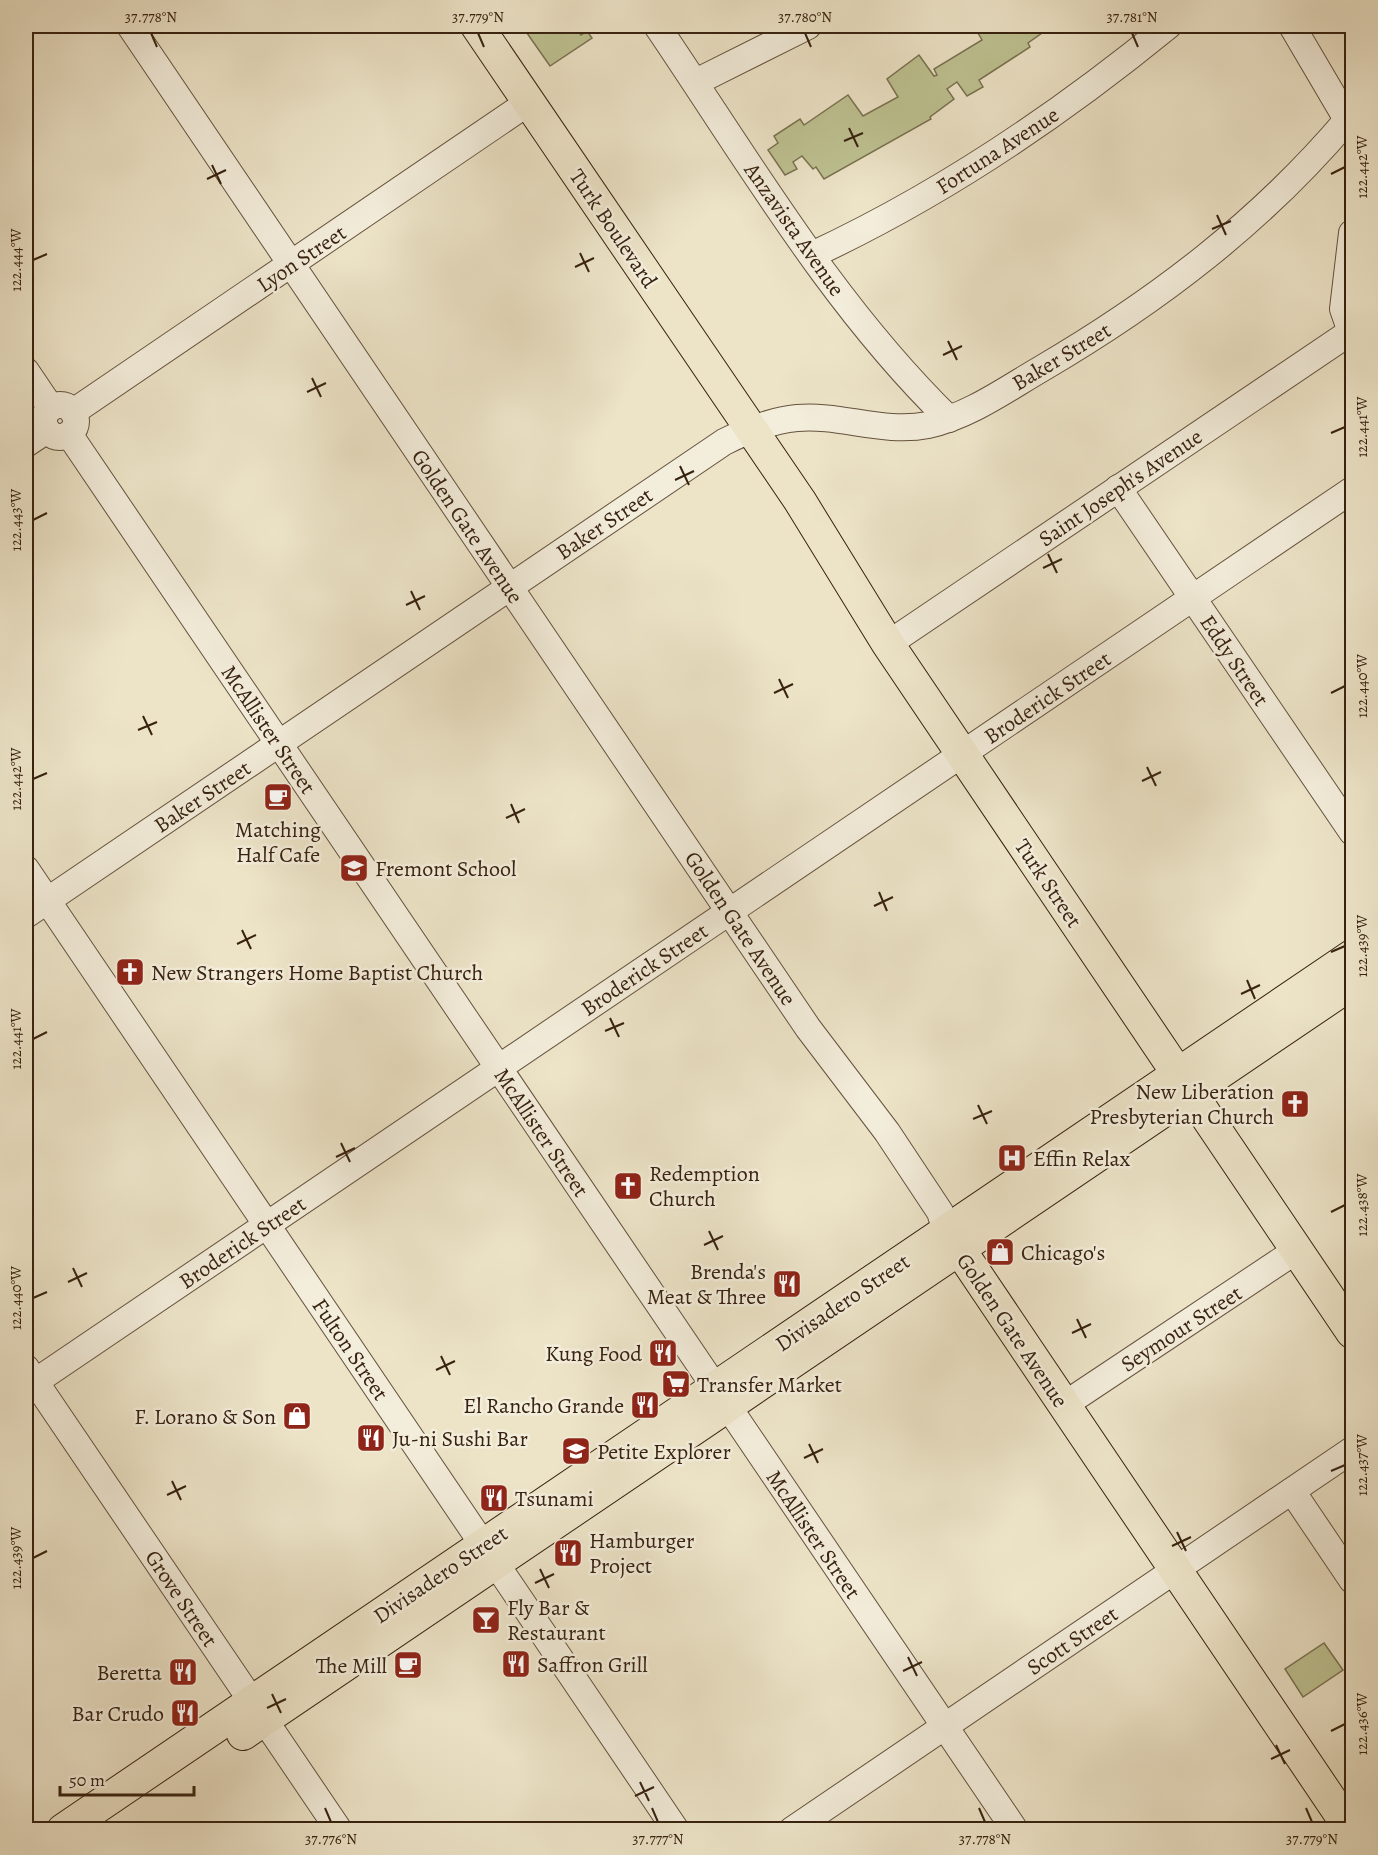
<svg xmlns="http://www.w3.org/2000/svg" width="1378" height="1855" viewBox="0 0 1378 1855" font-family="Alegreya,serif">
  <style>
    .green { fill: #bec292; stroke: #7a7251; stroke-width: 1.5 }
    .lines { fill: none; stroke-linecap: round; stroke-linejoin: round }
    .minor-casing { stroke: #64523e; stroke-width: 28 }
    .major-casing { stroke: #372210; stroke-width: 34 }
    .minor { stroke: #f3eddb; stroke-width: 26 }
    .major { stroke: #ede4c8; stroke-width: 32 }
    .ticks { fill: none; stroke: #372210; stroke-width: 2 }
    .labels { text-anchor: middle; stroke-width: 5; stroke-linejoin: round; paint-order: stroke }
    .street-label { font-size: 22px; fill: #372210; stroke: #f3eddb }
    .poi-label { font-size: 22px; fill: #372210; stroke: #f3eddb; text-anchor: start }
    .neatline { fill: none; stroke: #372210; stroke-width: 2 }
    .ticks-label { font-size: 15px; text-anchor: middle; fill: #372210 }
  </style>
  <rect width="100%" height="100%" fill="#ede4c8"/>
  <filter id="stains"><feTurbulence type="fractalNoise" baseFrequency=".00333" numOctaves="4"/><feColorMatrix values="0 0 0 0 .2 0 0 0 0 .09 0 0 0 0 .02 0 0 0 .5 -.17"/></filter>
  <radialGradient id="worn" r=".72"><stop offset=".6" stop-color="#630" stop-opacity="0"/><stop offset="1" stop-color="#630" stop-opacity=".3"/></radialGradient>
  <g class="green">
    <polygon points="522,26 574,26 581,35 587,31 592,38 550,66"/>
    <polygon points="974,26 1052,26 1028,43 1030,47 979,80 983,87 967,96 957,82 947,89 954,99 930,117 931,119 824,179 816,167 813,169 802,156 793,162 797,169 785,175 768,150 778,143 774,136 800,119 804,125 848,95 863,116 898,97 887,79 919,55 934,76 937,75 934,69 982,40"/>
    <polygon points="1324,1643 1343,1670 1303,1697 1285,1669"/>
  </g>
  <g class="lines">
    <g class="minor-casing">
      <g id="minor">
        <polyline points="130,26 808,1028 887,1132 940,1212 946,1231"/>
        <path d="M657,26C748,160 832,305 949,419"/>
        <polyline points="1292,26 1352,128"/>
        <polyline points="696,82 808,26"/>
        <polyline points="1352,233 1343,309 1352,335"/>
        <path d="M812,255C941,195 1058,116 1168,26"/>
        <polyline points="26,371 51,408"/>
        <circle cx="60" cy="421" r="16"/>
        <polyline points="73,412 529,102"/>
        <polyline points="69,434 1015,1830"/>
        <polyline points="26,444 47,430"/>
        <polyline points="1118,488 1352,832"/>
        <polyline points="888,644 1352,331"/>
        <polyline points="26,869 676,1830"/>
        <path d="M26,915L724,442C746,431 772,420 797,418C840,414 884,434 928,425C969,416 1005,390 1041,369C1157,301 1261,222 1348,119"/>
        <polyline points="26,1368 339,1830"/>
        <polyline points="26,1388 1352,490"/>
        <polyline points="1064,1405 1297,1250"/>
        <polyline points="1292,1491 1352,1580"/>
        <polyline points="792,1830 1352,1450"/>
      </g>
    </g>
    <g class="major-casing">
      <g id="major">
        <polyline points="477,26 800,501 888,644 1352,1332"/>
        <polyline points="947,1231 1351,1830"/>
        <polyline points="243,1734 1352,983"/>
        <polyline points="63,1830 1352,956"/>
      </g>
    </g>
    <use href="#minor" class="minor"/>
    <use href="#major" class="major"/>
  </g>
  <path class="ticks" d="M151,33L157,47M478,33L484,47M805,33L811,47M1132,33L1138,47M849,128L858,147M844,141L863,133M212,165L221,184M1331,174L1345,167M207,179L226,170M1217,215L1226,235M1212,229L1231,221M580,253L589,272M33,260L47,254M575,267L594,258M948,341L957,360M943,355L962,346M312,378L321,397M307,392L326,383M1331,433L1345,427M680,466L689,485M675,480L694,471M33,520L47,513M1048,554L1057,573M1043,568L1062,559M411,591L420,610M406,605L425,596M779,679L788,698M774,693L793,684M1331,693L1345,686M143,716L152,735M138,730L157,722M1147,767L1156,786M33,779L47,773M1142,781L1161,772M511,804L519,823M506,818L525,809M879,892L887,911M874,906L893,897M242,930L251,949M237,944L256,935M1331,952L1345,946M1247,980L1255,999M1241,994L1260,985M610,1018L619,1037M605,1031L624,1023M33,1039L47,1032M978,1105L987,1124M973,1119L992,1111M341,1143L350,1162M336,1157L355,1148M1331,1212L1345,1205M709,1231L718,1250M704,1245L723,1236M73,1268L82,1287M68,1282L87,1273M33,1298L47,1292M1077,1319L1086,1338M1072,1333L1091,1324M441,1356L450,1375M436,1370L455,1361M809,1444L818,1463M804,1458L823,1449M1331,1471L1345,1465M172,1481L181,1500M167,1495L186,1486M1177,1532L1186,1551M1172,1546L1191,1537M33,1558L47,1551M540,1569L549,1588M535,1583L554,1574M908,1657L917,1676M903,1671L922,1662M272,1694L281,1713M267,1708L286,1699M1331,1731L1345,1724M1276,1745L1285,1764M1271,1759L1290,1750M640,1782L649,1801M635,1796L654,1787M325,1808L331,1822M652,1808L658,1822M979,1808L985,1822M1306,1808L1312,1822"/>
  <defs>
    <g id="cafe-square" transform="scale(1.5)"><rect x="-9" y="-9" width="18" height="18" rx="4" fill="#8f2418" stroke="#f3eddb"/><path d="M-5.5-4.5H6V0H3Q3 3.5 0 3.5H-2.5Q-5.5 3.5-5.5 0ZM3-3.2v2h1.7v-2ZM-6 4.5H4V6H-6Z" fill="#fff"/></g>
    <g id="school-square" transform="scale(1.5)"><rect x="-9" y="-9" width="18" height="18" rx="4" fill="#8f2418" stroke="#f3eddb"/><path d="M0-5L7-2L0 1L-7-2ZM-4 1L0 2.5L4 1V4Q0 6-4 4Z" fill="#fff"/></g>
    <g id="church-square" transform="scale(1.5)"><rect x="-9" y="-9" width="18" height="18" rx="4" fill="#8f2418" stroke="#f3eddb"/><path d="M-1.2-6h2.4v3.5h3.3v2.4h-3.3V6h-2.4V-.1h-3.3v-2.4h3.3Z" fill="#fff"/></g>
    <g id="hospital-square" transform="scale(1.5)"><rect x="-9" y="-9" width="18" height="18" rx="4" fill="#8f2418" stroke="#f3eddb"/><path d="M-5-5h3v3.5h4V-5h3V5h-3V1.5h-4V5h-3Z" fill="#fff"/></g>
    <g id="shop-square" transform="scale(1.5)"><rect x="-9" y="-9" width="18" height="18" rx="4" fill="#8f2418" stroke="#f3eddb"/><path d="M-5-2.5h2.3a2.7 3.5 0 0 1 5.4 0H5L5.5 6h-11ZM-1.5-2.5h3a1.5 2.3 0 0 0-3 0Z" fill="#fff"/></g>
    <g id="restaurant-square" transform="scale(1.5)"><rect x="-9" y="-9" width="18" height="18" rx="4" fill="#8f2418" stroke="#f3eddb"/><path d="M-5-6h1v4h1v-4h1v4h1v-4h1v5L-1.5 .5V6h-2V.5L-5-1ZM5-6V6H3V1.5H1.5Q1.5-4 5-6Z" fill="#fff"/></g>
    <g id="supermarket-square" transform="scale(1.5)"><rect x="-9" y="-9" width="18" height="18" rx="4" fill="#8f2418" stroke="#f3eddb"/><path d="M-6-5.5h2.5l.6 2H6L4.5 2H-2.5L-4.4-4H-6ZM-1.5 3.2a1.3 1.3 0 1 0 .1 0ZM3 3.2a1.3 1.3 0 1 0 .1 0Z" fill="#fff"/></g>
    <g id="bar-square" transform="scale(1.5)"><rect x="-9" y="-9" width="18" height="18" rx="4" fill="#8f2418" stroke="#f3eddb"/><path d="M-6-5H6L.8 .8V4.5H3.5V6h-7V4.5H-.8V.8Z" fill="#fff"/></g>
  </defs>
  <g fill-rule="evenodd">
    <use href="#cafe-square" x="278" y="797"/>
    <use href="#school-square" x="354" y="868"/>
    <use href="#church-square" x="130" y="972"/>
    <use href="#church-square" x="1295" y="1104"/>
    <use href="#hospital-square" x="1012" y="1158"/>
    <use href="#church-square" x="628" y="1186"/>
    <use href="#shop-square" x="1000" y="1252"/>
    <use href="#restaurant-square" x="787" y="1284"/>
    <use href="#restaurant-square" x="663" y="1353"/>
    <use href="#supermarket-square" x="676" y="1384"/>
    <use href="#restaurant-square" x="645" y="1405"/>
    <use href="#shop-square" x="297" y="1416"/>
    <use href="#restaurant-square" x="371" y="1438"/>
    <use href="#school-square" x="576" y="1451"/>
    <use href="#restaurant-square" x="494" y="1498"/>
    <use href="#restaurant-square" x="568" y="1553"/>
    <use href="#bar-square" x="486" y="1620"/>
    <use href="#restaurant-square" x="516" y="1664"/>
    <use href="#cafe-square" x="408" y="1665"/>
    <use href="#restaurant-square" x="183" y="1672"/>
    <use href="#restaurant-square" x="185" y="1713"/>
  </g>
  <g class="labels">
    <g class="street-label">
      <text transform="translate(997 150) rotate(-33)" y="8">Fortuna Avenue</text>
      <text transform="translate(614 228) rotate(56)" y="8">Turk Boulevard</text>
      <text transform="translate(795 229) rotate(55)" y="8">Anzavista Avenue</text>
      <text transform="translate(301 258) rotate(-34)" y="8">Lyon Street</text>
      <text transform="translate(1061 356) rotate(-31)" y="8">Baker Street</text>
      <text transform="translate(1120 487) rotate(-34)" y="8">Saint Joseph's Avenue</text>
      <text transform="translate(604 523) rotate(-34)" y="8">Baker Street</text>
      <text transform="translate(468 526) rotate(56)" y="8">Golden Gate Avenue</text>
      <text transform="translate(1235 660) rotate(56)" y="8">Eddy Street</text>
      <text transform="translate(1047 697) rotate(-34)" y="8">Broderick Street</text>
      <text transform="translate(269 729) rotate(56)" y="8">McAllister Street</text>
      <text transform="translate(202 796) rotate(-34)" y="8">Baker Street</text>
      <text transform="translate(1049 883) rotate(56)" y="8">Turk Street</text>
      <text transform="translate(741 928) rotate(56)" y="8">Golden Gate Avenue</text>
      <text transform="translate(644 969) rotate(-34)" y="8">Broderick Street</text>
      <text transform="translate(542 1132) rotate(56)" y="8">McAllister Street</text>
      <text transform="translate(242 1242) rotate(-34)" y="8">Broderick Street</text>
      <text transform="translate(842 1302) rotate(-34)" y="8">Divisadero Street</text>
      <text transform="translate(1181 1328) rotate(-33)" y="8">Seymour Street</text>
      <text transform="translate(1013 1330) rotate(56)" y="8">Golden Gate Avenue</text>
      <text transform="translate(351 1349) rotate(56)" y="8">Fulton Street</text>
      <text transform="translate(814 1534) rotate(56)" y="8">McAllister Street</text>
      <text transform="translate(440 1574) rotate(-34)" y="8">Divisadero Street</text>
      <text transform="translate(182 1598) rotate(56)" y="8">Grove Street</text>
      <text transform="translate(1072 1640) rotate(-34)" y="8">Scott Street</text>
    </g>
    <g class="poi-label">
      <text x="278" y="837" text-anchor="middle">Matching<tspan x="278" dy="25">Half Cafe</tspan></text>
      <text x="375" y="876">Fremont School</text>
      <text x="151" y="980">New Strangers Home Baptist Church</text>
      <text x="1274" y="1099" text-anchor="end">New Liberation<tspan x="1274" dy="25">Presbyterian Church</tspan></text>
      <text x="1033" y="1166">Effin Relax</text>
      <text x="649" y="1181">Redemption<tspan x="649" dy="25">Church</tspan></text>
      <text x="1021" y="1260">Chicago's</text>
      <text x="766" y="1279" text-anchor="end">Brenda's<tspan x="766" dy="25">Meat &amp; Three</tspan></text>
      <text x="642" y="1361" text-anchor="end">Kung Food</text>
      <text x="697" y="1392">Transfer Market</text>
      <text x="624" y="1413" text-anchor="end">El Rancho Grande</text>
      <text x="276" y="1424" text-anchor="end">F. Lorano &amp; Son</text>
      <text x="392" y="1446">Ju-ni Sushi Bar</text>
      <text x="597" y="1459">Petite Explorer</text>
      <text x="515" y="1506">Tsunami</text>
      <text x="589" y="1548">Hamburger<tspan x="589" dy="25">Project</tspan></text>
      <text x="507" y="1615">Fly Bar &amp;<tspan x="507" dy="25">Restaurant</tspan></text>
      <text x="537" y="1672">Saffron Grill</text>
      <text x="387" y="1673" text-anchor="end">The Mill</text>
      <text x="162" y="1680" text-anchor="end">Beretta</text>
      <text x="164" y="1721" text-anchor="end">Bar Crudo</text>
    </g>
  </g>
  <rect width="1378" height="1855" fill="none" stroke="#ede4c8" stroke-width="66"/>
  <path d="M60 1786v9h134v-9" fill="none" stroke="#372210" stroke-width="3"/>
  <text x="69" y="1786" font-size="18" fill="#372210" stroke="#f3eddb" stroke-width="4.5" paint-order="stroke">50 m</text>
  <rect x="33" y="33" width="1312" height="1789" class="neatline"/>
  <g class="ticks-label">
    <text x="151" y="22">37.778°N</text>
    <text x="478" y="22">37.779°N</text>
    <text x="805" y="22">37.780°N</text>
    <text x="1132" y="22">37.781°N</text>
    <text transform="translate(1362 167) rotate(-90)" y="5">122.442°W</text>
    <text transform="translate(16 260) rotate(-90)" y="5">122.444°W</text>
    <text transform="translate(1362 427) rotate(-90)" y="5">122.441°W</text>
    <text transform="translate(16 520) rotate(-90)" y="5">122.443°W</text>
    <text transform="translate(1362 686) rotate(-90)" y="5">122.440°W</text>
    <text transform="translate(16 779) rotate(-90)" y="5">122.442°W</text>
    <text transform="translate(1362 946) rotate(-90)" y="5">122.439°W</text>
    <text transform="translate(16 1039) rotate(-90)" y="5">122.441°W</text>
    <text transform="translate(1362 1205) rotate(-90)" y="5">122.438°W</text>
    <text transform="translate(16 1298) rotate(-90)" y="5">122.440°W</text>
    <text transform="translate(1362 1465) rotate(-90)" y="5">122.437°W</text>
    <text transform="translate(16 1558) rotate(-90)" y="5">122.439°W</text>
    <text transform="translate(1362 1724) rotate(-90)" y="5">122.436°W</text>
    <text x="331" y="1844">37.776°N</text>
    <text x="658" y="1844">37.777°N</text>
    <text x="985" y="1844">37.778°N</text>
    <text x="1312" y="1844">37.779°N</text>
  </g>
  <rect width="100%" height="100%" filter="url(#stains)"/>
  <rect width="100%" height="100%" fill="url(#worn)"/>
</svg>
